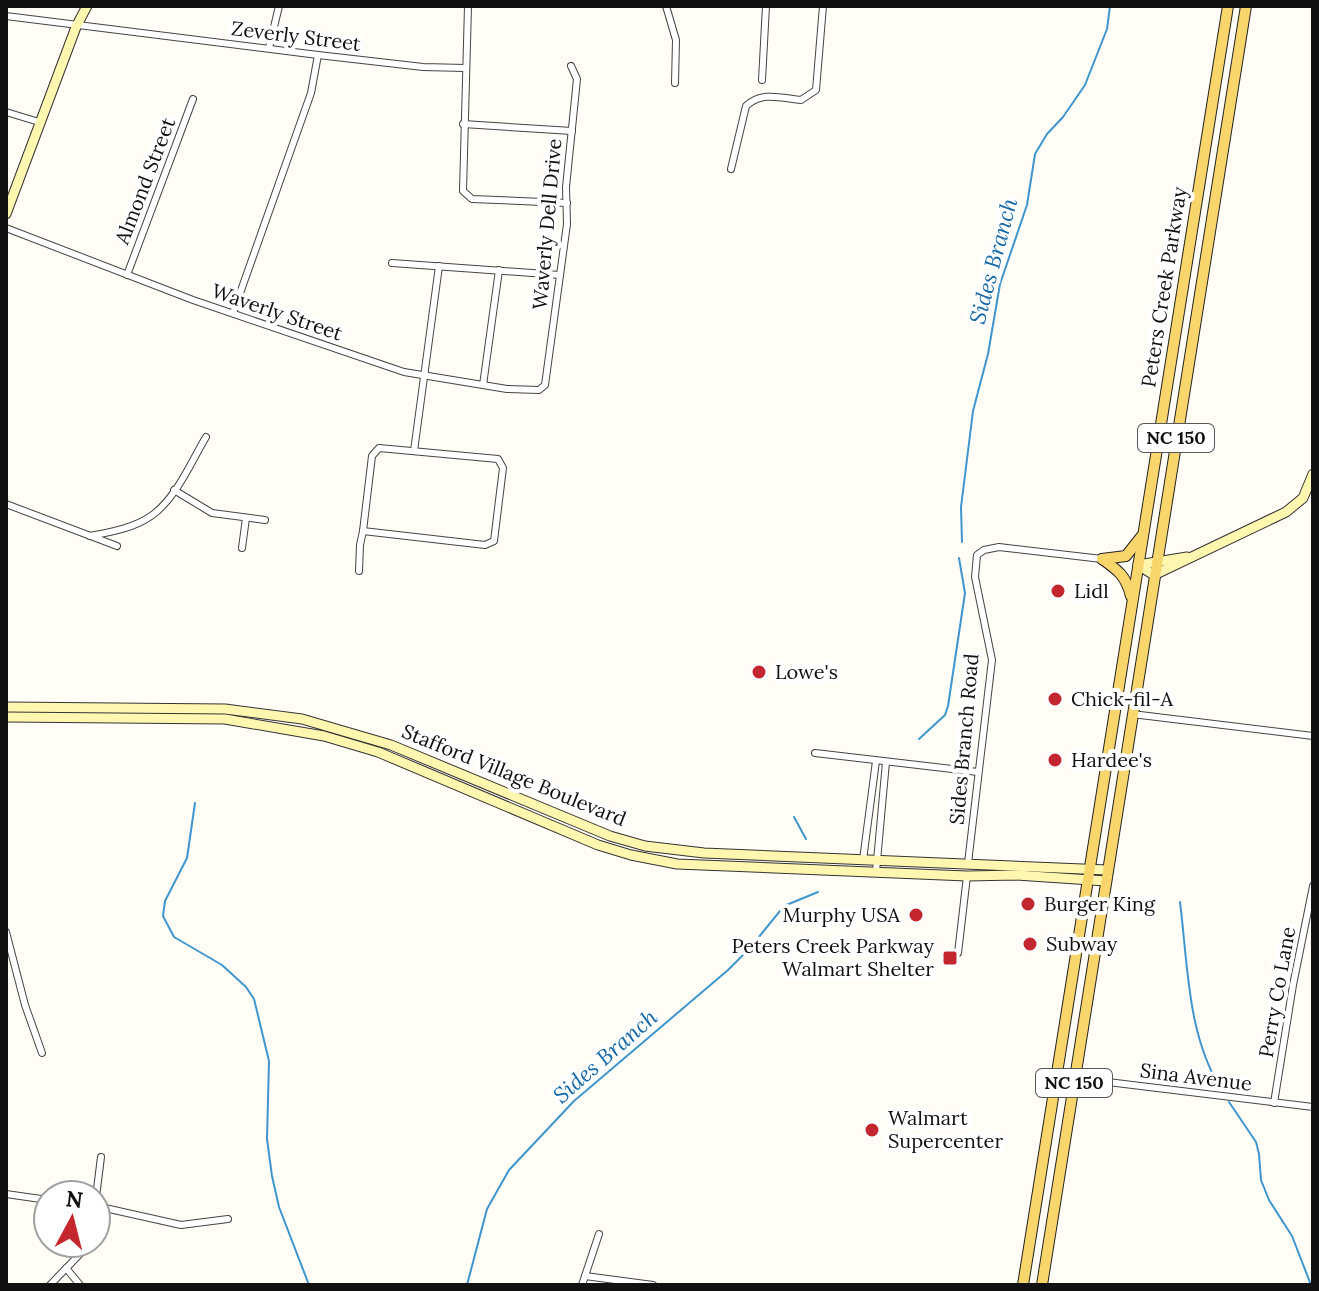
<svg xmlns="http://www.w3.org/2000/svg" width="1319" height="1291" viewBox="0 0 1319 1291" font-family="Lora,serif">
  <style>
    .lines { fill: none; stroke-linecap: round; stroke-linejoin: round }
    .stream { stroke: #3f96cf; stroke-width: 2 }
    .street-casing { stroke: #444; stroke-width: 8 }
    .secondary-casing { stroke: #333; stroke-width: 11 }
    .primary-casing { stroke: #222; stroke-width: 12 }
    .street { stroke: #fff; stroke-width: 6 }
    .secondary { stroke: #fff6b0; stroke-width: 9 }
    .primary { stroke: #f9d66b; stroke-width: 10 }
    .poi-dot { fill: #c4262e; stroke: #fff; stroke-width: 3 }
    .labels { text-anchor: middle; stroke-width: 8; stroke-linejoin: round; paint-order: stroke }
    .shield { fill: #fff; stroke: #585858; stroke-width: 2 }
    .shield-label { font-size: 18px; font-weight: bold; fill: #111 }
    .street-label { font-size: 20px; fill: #111; stroke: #fff }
    .poi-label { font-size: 20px; fill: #111; stroke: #fff; text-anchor: start }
    .water-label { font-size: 22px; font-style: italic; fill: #1768a6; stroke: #fff }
  </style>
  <rect width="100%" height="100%" fill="#fffdf5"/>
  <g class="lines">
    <g class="stream">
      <polyline points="962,542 961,507 973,411 988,354 1000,284 1027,205 1035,154 1047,134 1063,117 1085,85 1107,29 1110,6"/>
      <polyline points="919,739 945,715 948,706 965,593 959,558"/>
      <polyline points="195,803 187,858 165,901 163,916 174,937 222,965 246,987 254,999 269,1061 267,1139 272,1176 279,1207 309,1285"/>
      <polyline points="794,817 806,839"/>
      <path d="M1180,902C1188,965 1187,1034 1221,1089"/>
      <polyline points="1229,1102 1256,1142 1259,1154 1261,1180 1269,1200 1292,1236 1311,1285"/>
      <polyline points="467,1285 487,1209 509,1170 574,1101 728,970 750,948 784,906 818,892"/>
    </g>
    <g class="street-casing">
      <g id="street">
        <polyline points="468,6 463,191 472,199 567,203"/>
        <polyline points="666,6 676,40 675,83"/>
        <polyline points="6,16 318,55 423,67 465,68"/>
        <polyline points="269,48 279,6"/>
        <polyline points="762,80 766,6"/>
        <polyline points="6,112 39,122"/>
        <polyline points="463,124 572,131"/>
        <path d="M731,169L746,106C762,91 781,98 801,100L816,90L823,6"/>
        <polyline points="6,228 193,300 404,372 507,389 539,390 545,385 567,224 566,187 577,79 571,66"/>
        <polyline points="392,263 560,275"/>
        <polyline points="127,275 193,99"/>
        <polyline points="233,313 311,93 318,55"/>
        <polyline points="483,385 499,270"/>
        <polygon points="379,448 498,459 503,468 494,541 485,545 363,531 372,456"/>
        <polyline points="414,451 439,266"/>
        <polyline points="174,490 212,513 265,520"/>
        <polyline points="6,504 117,546"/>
        <path d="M90,536C111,532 134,528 151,516C176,499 191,462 206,437"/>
        <polyline points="242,548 246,518"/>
        <polyline points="359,571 360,545 363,531"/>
        <polyline points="1132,714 1313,736"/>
        <polyline points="815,753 978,772"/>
        <polyline points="863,860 876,761"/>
        <polyline points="968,863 992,660 975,577 977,555 984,550 999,547 1102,559"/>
        <polyline points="876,872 886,762"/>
        <polyline points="6,932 25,1005 42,1053"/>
        <polyline points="958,953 967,876"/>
        <polyline points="1075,1078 1313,1107"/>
        <polyline points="1274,1103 1293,985 1313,886"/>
        <polyline points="6,1194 48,1200"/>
        <polyline points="96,1197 101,1157"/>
        <polyline points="96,1206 181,1225 228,1219"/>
        <polyline points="66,1268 80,1285"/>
        <polyline points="585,1276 653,1285"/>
        <polyline points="50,1285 79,1255 86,1243"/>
        <polyline points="582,1285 599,1234"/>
      </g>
    </g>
    <g class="secondary-casing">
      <g id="secondary">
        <polyline points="6,214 76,27 87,6"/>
        <polyline points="1138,565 1154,575 1286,512 1303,498 1313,474"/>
        <polyline points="1138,565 1187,557"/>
        <polyline points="6,707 225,709 302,719 391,745 610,836 645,846 704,853 1107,870"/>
        <polyline points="6,717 225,719 324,736 378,752 598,845 631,855 677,864 967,876 1016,875 1106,881"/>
      </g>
    </g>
    <g class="primary-casing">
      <g id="primary">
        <path d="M1102,559C1118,570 1126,576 1131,596"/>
        <polyline points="1102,559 1126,556 1141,537"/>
        <polyline points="1023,1285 1228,6"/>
        <polyline points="1042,1285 1246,6"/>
      </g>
    </g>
    <use href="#street" class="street"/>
    <use href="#secondary" class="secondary"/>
    <use href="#primary" class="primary"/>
  </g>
  <g class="poi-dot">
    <circle cx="1058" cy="591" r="8"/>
    <circle cx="759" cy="672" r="8"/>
    <circle cx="1055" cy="699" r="8"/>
    <circle cx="1055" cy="760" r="8"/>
    <circle cx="1028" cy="904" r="8"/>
    <circle cx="916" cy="915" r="8"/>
    <circle cx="1030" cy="944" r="8"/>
    <rect x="942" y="950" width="16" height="16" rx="4"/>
    <circle cx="872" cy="1130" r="8"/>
  </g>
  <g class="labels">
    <g class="shield">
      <rect x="1138" y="424" width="76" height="28" rx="6"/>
      <rect x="1036" y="1069" width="76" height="28" rx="6"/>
    </g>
    <g class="shield-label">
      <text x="1176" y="444">NC 150</text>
      <text x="1074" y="1089">NC 150</text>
    </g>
    <g class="street-label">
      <text transform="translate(296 36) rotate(7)" y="7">Zeverly Street</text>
      <text transform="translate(145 181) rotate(-69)" y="7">Almond Street</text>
      <text transform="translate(547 224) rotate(-85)" y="7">Waverly Dell Drive</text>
      <text transform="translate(1164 287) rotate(-81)" y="7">Peters Creek Parkway</text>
      <text transform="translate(277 312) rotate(19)" y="7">Waverly Street</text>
      <text transform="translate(964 739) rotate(-85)" y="7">Sides Branch Road</text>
      <text transform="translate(514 775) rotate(22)" y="7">Stafford Village Boulevard</text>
      <text transform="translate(1277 992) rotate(-80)" y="7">Perry Co Lane</text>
      <text transform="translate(1196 1077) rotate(7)" y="7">Sina Avenue</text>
    </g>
    <g class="poi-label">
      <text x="1074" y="598">Lidl</text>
      <text x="775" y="679">Lowe's</text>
      <text x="1071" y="706">Chick-fil-A</text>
      <text x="1071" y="767">Hardee's</text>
      <text x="1044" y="911">Burger King</text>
      <text x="900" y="922" text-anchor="end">Murphy USA</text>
      <text x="1046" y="951">Subway</text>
      <text x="934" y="953" text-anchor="end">Peters Creek Parkway<tspan x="934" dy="23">Walmart Shelter</tspan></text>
      <text x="888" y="1125">Walmart<tspan x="888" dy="23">Supercenter</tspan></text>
    </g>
    <g class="water-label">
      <text transform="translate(993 261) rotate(-75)" y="8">Sides Branch</text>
      <text transform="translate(605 1056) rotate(-41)" y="8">Sides Branch</text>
    </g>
  </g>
  <rect width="1319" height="1291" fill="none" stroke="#111111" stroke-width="16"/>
  <g transform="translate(72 1219) rotate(7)"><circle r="38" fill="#ffffff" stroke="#a0a0a0" stroke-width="2"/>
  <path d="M0-6L14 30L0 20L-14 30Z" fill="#c4262e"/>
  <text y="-12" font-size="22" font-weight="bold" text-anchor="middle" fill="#111111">N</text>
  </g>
</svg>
